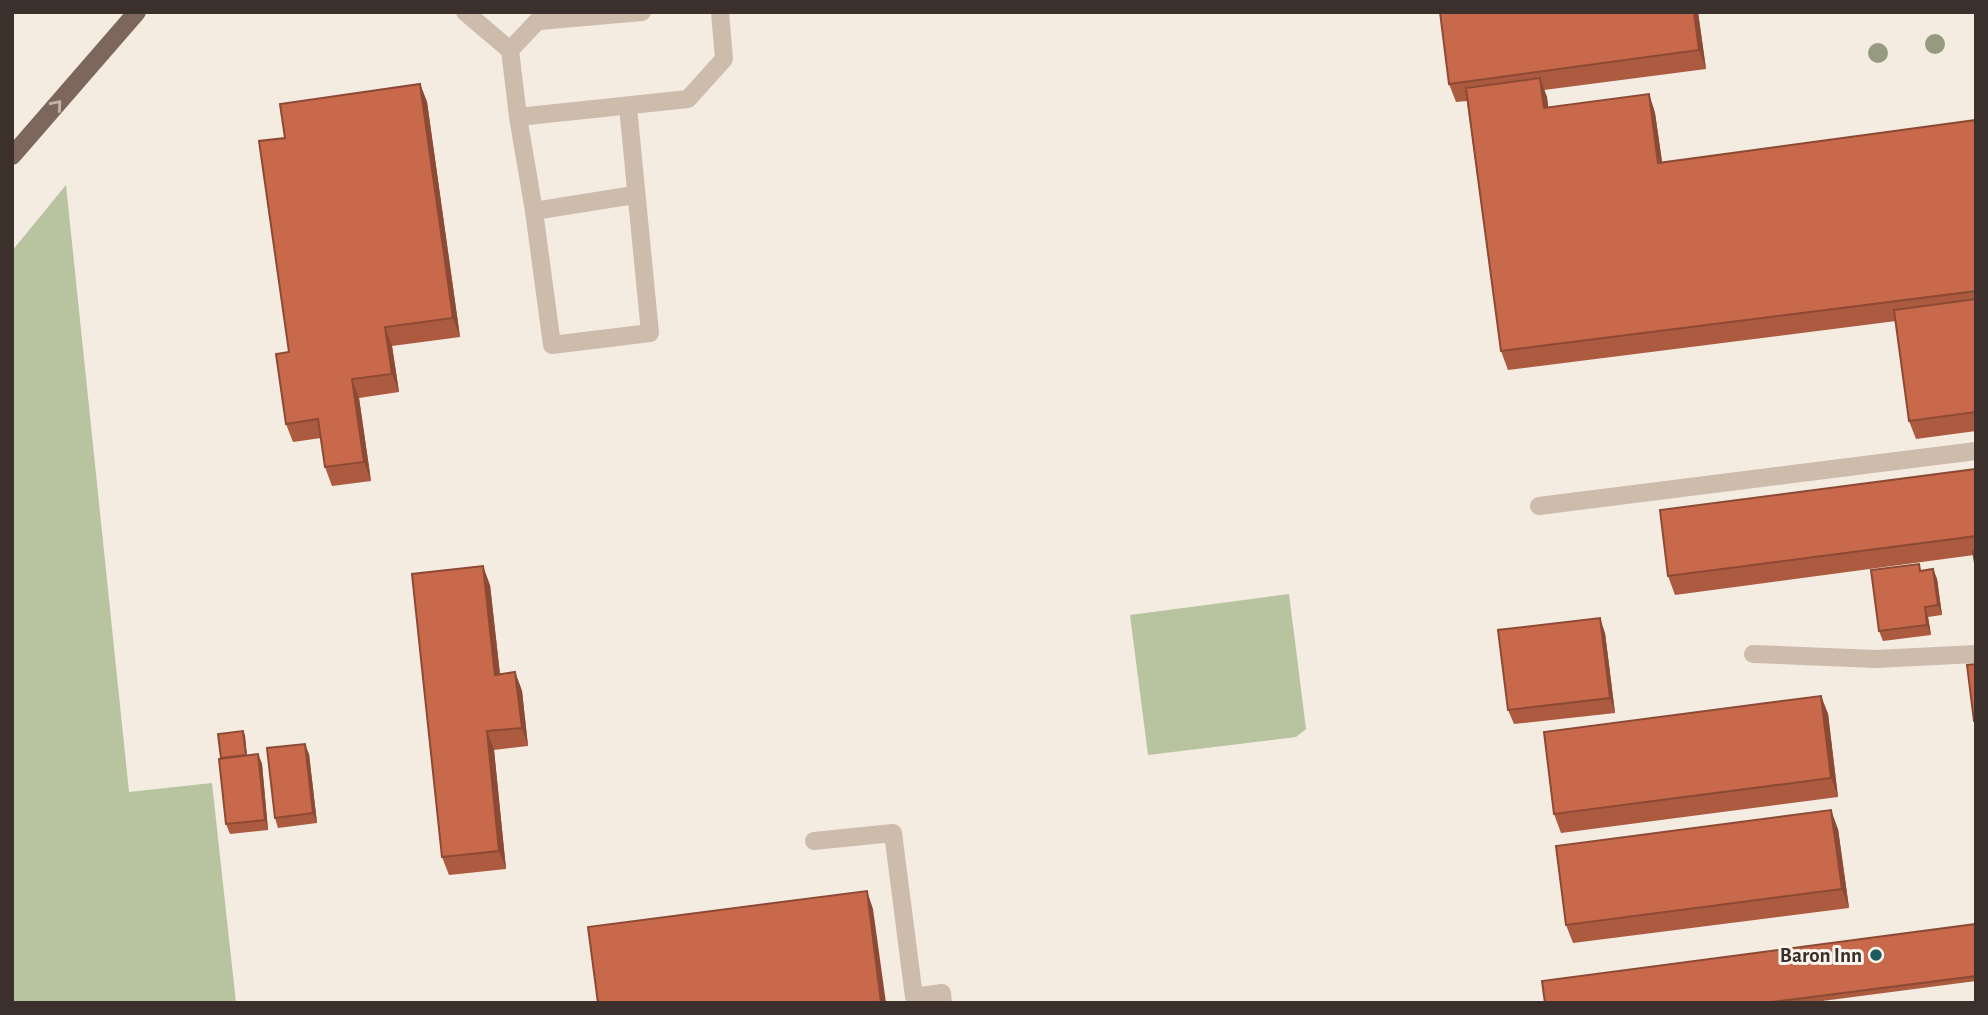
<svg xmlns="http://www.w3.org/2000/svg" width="1988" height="1015" viewBox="0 0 1988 1015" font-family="'Alegreya Sans',sans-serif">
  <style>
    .green { fill: #b8c4a0 }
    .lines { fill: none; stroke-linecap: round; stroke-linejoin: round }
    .minor { stroke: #cdbbac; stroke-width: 18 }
    .major { stroke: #7d675c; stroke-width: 18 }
    .tree { fill: #969b7f }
    .wall { fill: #ac5a40 }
    .shaded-wall { fill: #8c4a34 }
    .building { fill: #c8694b; stroke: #8c4a34; stroke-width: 2 }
    .oneway { stroke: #c2b5ac }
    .poi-dot { fill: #1f5a5e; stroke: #fbf5ee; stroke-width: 2.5 }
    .labels { text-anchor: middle; stroke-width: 6; stroke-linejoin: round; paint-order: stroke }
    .poi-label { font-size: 21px; font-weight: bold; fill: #3b302b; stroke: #fbf5ee; text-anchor: end }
  </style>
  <rect width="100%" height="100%" fill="#f4ebe1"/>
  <g class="green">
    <polygon points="66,185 129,792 212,783 236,1003 12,1003 12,251"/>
    <polygon points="1289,594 1306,729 1296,737 1148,755 1130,615"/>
  </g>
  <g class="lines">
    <g class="minor">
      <polyline points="465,12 510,50"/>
      <polyline points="546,12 510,50 518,117 688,99 724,59 720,12"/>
      <polyline points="539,21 642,12"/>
      <polyline points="628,107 650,333 552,345 534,211 634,195"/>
      <polyline points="518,117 534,211"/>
      <polyline points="1539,506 1976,451"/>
      <polyline points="1753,654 1875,659 1976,654"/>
      <polyline points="814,841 893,833 914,997 942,993 943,1003"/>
    </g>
    <polyline class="major" points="12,156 137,12"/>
  </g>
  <g class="tree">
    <circle cx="1935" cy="44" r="10"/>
    <circle cx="1878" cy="53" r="10"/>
  </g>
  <g class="wall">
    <polygon points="1698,12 1706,69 1544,90 1547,97 1548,108 1649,94 1655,113 1662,163 1976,120 1976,431 1916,439 1909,421 1896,321 1508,370 1501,351 1467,101 1456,102 1449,84"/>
    <polygon points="420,84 427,102 460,337 392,346 399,392 359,398 371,481 332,486 325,467 321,438 293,442 286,424 289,352 285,138"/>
    <polygon points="1976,469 1976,569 1974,555 1675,595 1668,576"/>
    <polygon points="1933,569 1937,579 1942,615 1928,617 1931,635 1883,641 1879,631 1922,571"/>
    <polygon points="490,585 500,674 515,672 522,691 528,746 494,750 506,869 449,875 442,857"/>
    <polygon points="1605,633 1615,713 1514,724 1508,710"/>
    <polygon points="1821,696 1828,714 1838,797 1561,833 1554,814"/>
    <polygon points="243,731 245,736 247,756 258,754 262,764 268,830 230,834 226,824"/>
    <polygon points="309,754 317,823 278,828 275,818"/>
    <polygon points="1838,829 1849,908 1573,943 1566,925"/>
    <polygon points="1976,924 1976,981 1807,1003 1545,1003"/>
  </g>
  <g class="shaded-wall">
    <polygon points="1694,12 1698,12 1706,69 1699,50"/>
    <polygon points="1540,78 1547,97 1551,127 1544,108"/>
    <polygon points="420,84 427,102 460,337 453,318"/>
    <polygon points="1649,94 1655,113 1665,182 1658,163"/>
    <polygon points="385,327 392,346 399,392 392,374"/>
    <polygon points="352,379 359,398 371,481 364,462"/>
    <polygon points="483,566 490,585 502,693 495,675"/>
    <polygon points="1933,569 1937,579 1942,615 1938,605"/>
    <polygon points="1925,607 1928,617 1931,635 1927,625"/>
    <polygon points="1600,618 1605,633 1615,713 1610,698"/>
    <polygon points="515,672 522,691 528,746 522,728"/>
    <polygon points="1821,696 1828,714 1838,797 1831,778"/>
    <polygon points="243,731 245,736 247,761 246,755"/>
    <polygon points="487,731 494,750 506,869 499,851"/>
    <polygon points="305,744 309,754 317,823 313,813"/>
    <polygon points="258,754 262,764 268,830 265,820"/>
    <polygon points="1831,810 1838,829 1849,908 1842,889"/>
    <polygon points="867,891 873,909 886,1003 881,1003"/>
  </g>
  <g class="building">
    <polygon points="1440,12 1694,12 1699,50 1449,84"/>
    <polygon points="1540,78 1544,108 1649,94 1658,163 1976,120 1976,291 1501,351 1466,88"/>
    <polygon points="420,84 453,318 385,327 392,374 352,379 364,462 325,467 318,419 286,424 276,354 289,352 259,141 285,138 280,104"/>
    <polygon points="1976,299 1976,412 1909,421 1894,310"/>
    <polygon points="1976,469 1976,536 1668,576 1660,510"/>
    <polygon points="1976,550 1976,569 1973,551"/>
    <polygon points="1919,564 1920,571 1933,569 1938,605 1925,607 1927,625 1879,631 1871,570"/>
    <polygon points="483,566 495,675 515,672 522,728 487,731 499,851 442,857 412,574"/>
    <polygon points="1600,618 1610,698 1508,710 1498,630"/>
    <polygon points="1976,664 1976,721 1974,721 1967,665"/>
    <polygon points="1821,696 1831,778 1554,814 1544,732"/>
    <polygon points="243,731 246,755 221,758 218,734"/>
    <polygon points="305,744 313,813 275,818 267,748"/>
    <polygon points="258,754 265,820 226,824 219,759"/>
    <polygon points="1831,810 1842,889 1566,925 1556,846"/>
    <polygon points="867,891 881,1003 598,1003 588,927"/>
    <polygon points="1976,924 1976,976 1765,1003 1545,1003 1542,981"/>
  </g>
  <defs><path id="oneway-chevron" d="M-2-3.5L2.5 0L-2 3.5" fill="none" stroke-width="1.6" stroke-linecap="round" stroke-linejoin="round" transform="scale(1.75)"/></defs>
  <use class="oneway" href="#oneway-chevron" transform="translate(57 105) rotate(-49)"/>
  <circle class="poi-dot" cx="1876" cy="955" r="7"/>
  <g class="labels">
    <g class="poi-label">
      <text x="1862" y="962">Baron Inn</text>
    </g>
  </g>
  <rect width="1988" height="1015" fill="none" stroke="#3b302b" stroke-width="28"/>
</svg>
